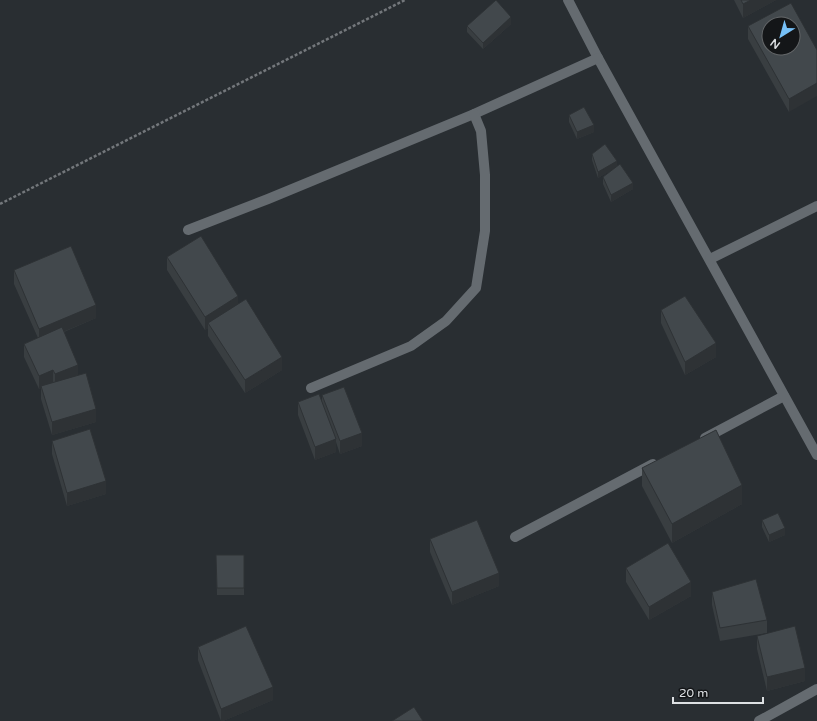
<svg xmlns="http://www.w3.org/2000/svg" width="817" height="721" viewBox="0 0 817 721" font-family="'Varela Round',sans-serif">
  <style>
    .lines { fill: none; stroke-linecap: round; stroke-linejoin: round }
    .path { stroke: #73777b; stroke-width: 2.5; stroke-dasharray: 3 2; stroke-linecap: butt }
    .lane { stroke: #656b70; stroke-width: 10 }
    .street { stroke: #656b70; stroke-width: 10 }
    .wall { fill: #393e41 }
    .shaded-wall { fill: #2e3235 }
    .building { fill: #42484c; stroke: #2e3235; fill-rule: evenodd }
  </style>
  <rect width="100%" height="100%" fill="#292e32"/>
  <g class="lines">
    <polyline class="path" points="0,204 405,0"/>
    <g class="lane">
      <polyline points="705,438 784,396"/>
      <polyline points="515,537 653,464"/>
    </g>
    <g class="street">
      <polyline points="568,0 598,58 817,455"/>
      <polyline points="188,230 268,199 474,114 598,58"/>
      <polyline points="710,259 817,206"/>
      <polyline points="311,388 411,346 446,321 476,288 485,231 485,175 481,131 474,114"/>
      <polyline points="759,721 817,689"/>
    </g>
  </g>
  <g class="wall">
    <polygon points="734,0 776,0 743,18"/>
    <polygon points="511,24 483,49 467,32 467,26"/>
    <polygon points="748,26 817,50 789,112 748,39"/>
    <polygon points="569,115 594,132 577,139 569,122"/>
    <polygon points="592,154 617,167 633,189 611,202 603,184 603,177 613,169 598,178 592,160"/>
    <polygon points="167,257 238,304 282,370 245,393 208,336 208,328 205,330 167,270"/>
    <polygon points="14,270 96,318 64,332 78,375 96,422 52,435 41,399 41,388 39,389 24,357 24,344 38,338 14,284"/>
    <polygon points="661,310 716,357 685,375 661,323"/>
    <polygon points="322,395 362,446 340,454 336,442 336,452 315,460 298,415 298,402 322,402"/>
    <polygon points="52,441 106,494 67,506 52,454"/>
    <polygon points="642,468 742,504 672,543 642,486"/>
    <polygon points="762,520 785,535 769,542 762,527"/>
    <polygon points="430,539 499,586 452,605 430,552"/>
    <polygon points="216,555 244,555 244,595 217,595"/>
    <polygon points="626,568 691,596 649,620 626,582"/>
    <polygon points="712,592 767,620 767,633 720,641 712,605"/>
    <polygon points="757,636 805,681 767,691 757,649"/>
    <polygon points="198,647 273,700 223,721 221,721 198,660"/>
  </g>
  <g class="shaded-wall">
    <polygon points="751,0 776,0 743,18 743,4"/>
    <polygon points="511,17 511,24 483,49 483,43"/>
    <polygon points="817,83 817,96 789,112 789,99"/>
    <polygon points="594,125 594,132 577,139 577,132"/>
    <polygon points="617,161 617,167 598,178 598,172"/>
    <polygon points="633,183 633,189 611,202 611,195"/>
    <polygon points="238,296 238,309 208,323 208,328 205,330 205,317"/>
    <polygon points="96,305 96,318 39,342 39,329"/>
    <polygon points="716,343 716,357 685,375 685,362"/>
    <polygon points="282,357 282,370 245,393 245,380"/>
    <polygon points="78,365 78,378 55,387 55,374"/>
    <polygon points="53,370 53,383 41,386 41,388 39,389 39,376"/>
    <polygon points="96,409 96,422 52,435 52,422"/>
    <polygon points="362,433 362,446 340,454 340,441"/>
    <polygon points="336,439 336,452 315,460 315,447"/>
    <polygon points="106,481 106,494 67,506 67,493"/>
    <polygon points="742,485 742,504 672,543 672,524"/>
    <polygon points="785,528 785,535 769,542 769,535"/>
    <polygon points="499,573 499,586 452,605 452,592"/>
    <polygon points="691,582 691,596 649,620 649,607"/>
    <polygon points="805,668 805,681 767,691 767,677"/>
    <polygon points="273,687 273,700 223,721 221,721 221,709"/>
  </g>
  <g class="building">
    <polygon points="496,0 511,17 483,43 467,26"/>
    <polygon points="741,0 751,0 743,4"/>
    <path d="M791,3L817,50V83L789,99L748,26ZM769,24H793V48H769Z"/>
    <polygon points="584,107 594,125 577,132 569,115"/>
    <polygon points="605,144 617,161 598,172 592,154"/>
    <polygon points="620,164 633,183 611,195 603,177"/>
    <polygon points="201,236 238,296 205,317 167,257"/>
    <polygon points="71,246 96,305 39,329 14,270"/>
    <polygon points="685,296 716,343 685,362 661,310"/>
    <polygon points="246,299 282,357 245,380 208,323"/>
    <polygon points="62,327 78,365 55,374 53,370 39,376 24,344"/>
    <polygon points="86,373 96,409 52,422 41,386"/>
    <polygon points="344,387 362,433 340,441 322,395"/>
    <polygon points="319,394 336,439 315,447 298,402"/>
    <polygon points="90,429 106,481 67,493 52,441"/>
    <polygon points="716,430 742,485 672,524 642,468"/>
    <polygon points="778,513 785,528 769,535 762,520"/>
    <polygon points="477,520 499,573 452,592 430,539"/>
    <polygon points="668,543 691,582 649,607 626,568"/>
    <polygon points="216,555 244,555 244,588 217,588"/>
    <polygon points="756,579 767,620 720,628 712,592"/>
    <polygon points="246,626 273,687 221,709 198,647"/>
    <polygon points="795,626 805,668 767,677 757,636"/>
    <polygon points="414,707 423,721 392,721"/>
  </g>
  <g transform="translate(781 36) rotate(217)"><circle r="19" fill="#141618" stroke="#646769"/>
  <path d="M0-3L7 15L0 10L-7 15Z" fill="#76c0f7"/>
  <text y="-6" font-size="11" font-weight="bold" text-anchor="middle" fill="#dde0e3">N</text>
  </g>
  <path d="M673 697v6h90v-6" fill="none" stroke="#dde0e3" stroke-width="2"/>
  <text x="679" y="697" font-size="12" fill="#dde0e3" stroke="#141618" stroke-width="3" paint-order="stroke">20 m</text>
</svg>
